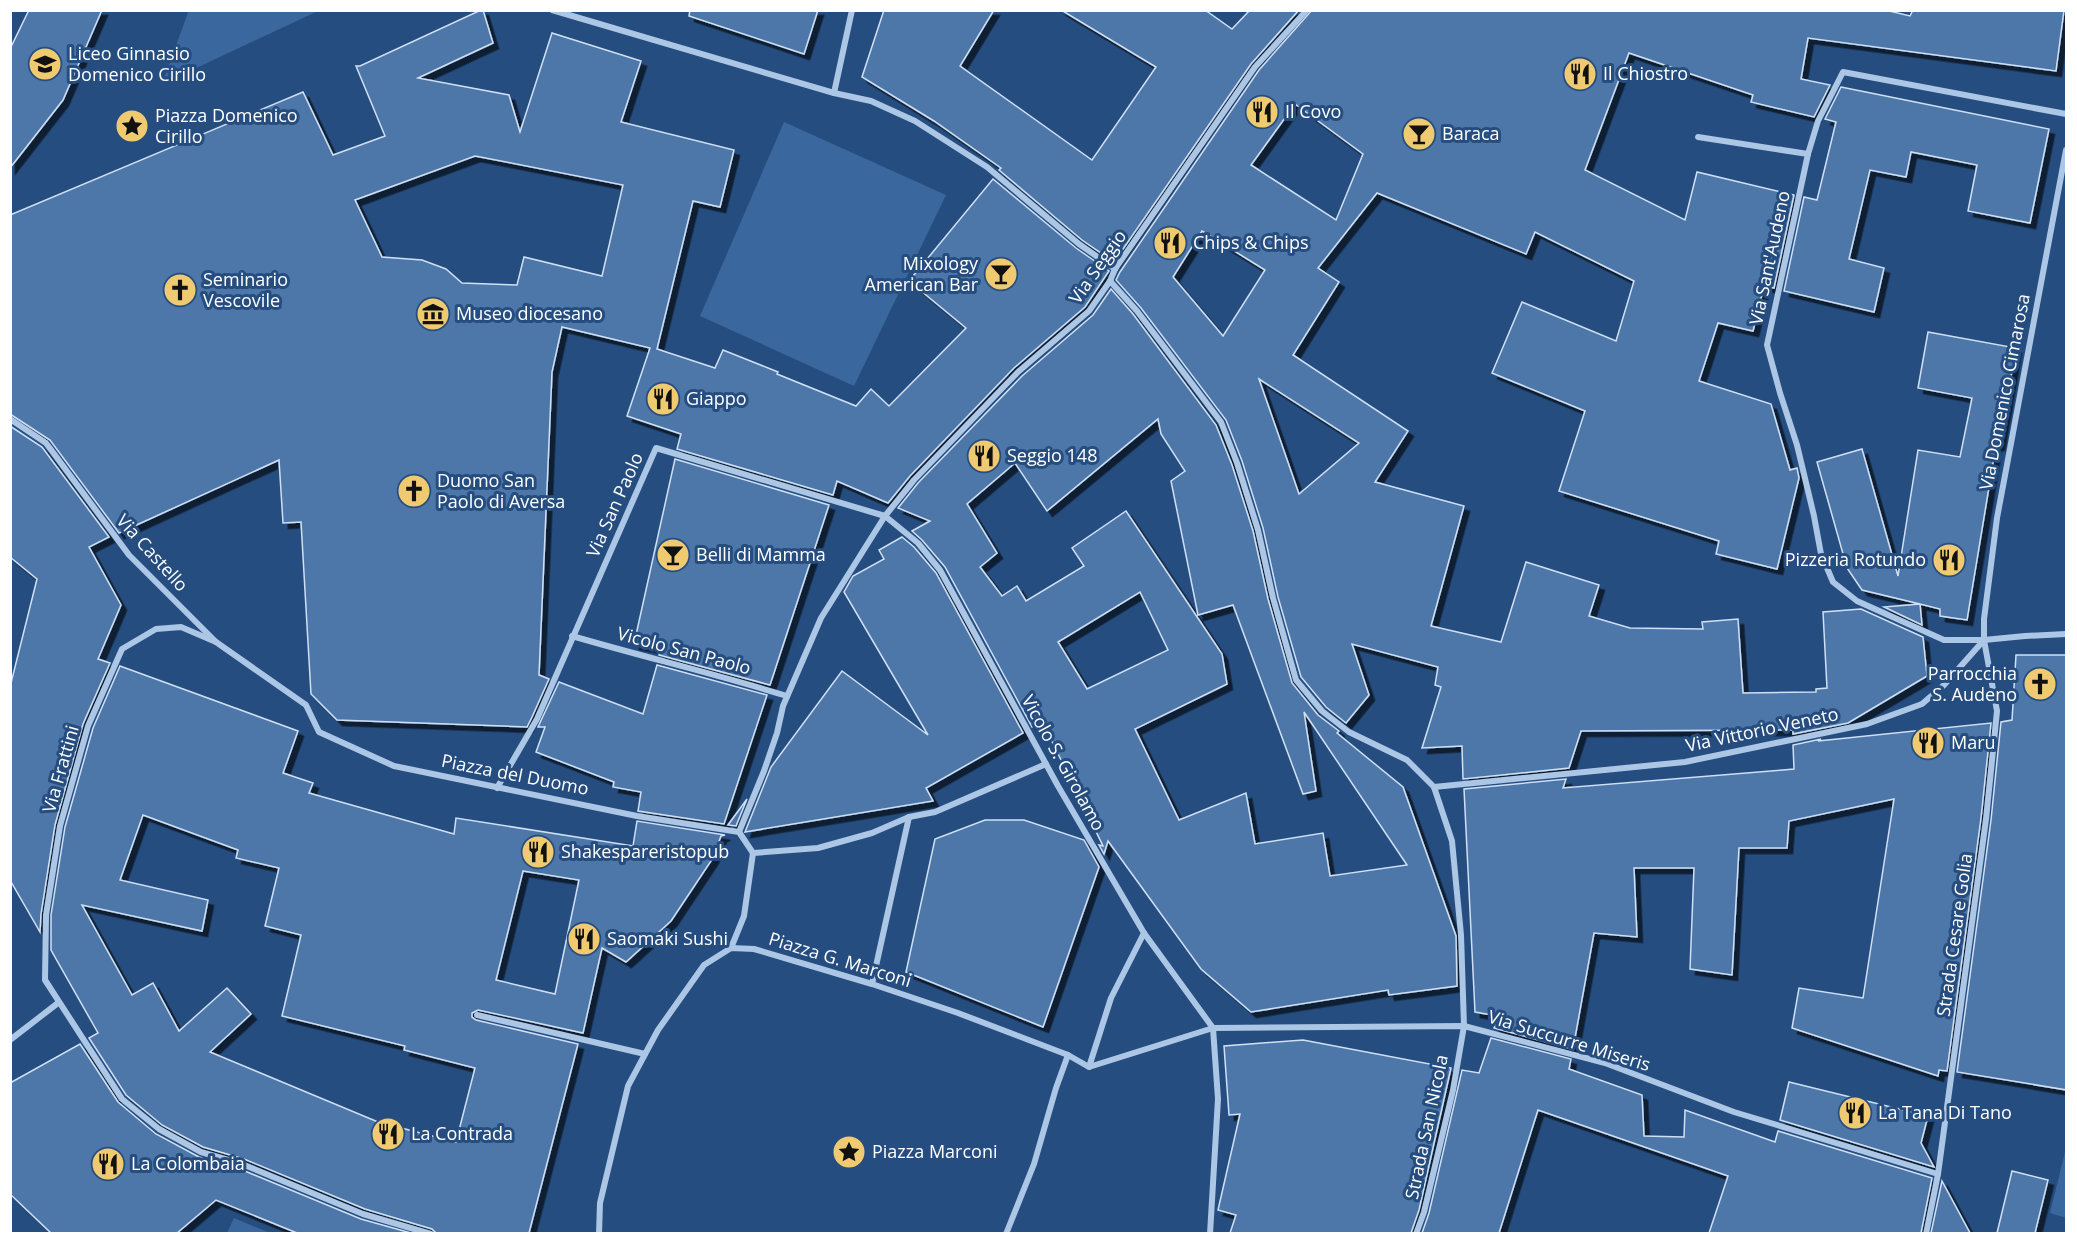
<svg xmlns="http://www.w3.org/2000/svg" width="2077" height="1244" viewBox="0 0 2077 1244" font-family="'Open Sans',sans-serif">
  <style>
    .green { fill: #3a679d }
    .building { fill: #4e77a8; stroke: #cfe0f5; stroke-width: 1.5; fill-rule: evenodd; filter: url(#shadow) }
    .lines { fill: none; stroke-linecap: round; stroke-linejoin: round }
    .minor { stroke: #acc6e6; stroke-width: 6 }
    .labels { text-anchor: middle; stroke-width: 6; stroke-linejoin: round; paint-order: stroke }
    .poi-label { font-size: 18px; fill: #fff; stroke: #264d7f; text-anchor: start }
    .street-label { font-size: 18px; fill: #fff; stroke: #264d7f }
  </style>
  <defs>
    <filter id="shadow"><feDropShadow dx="5.5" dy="5.5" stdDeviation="0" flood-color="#0009"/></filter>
  </defs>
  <rect width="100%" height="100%" fill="#264d7f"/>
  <g class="green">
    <polygon points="189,10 318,10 318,11 162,84"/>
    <polygon points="784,122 946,195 854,386 700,316"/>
    <polygon points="2066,1148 2066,1218 2050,1213"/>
    <polygon points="234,1218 270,1233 227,1233"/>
  </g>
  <g class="building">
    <polygon points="29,10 102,10 63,100 10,168 10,49"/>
    <path d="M481,10H483L493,43L418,78L509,95L520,132L552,33L641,61L621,122L734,150L720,207L693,201L657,349L715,368L723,350L778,372L777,374L856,406L871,389L889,406L966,328L909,281L993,179L1076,248L1109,271L1085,307L1014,368L910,476L888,503L837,481L833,495L677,449L681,434L627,416L650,348L562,327L552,372L539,675L549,679L532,717L527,727L337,720L311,694L301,522L283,523L279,460L119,533L50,440L10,414V215L303,92L333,155L385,136L356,66H360ZM475,156L623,185L602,276L524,257L517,285L462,283L446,269L422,260L382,257L355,200Z"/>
    <polygon points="690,10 818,10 804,54 689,16"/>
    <polygon points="884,10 994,10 960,66 1092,160 1156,67 1061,10 1205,10 1232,29 1250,10 1299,10 1251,64 1114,262 1082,240 999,170 1001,168 934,121 862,77"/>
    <path d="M1312,10H1885L1910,16L1913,10H2064L2056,71L1808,38L1801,79L1830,85L1814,117L1751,102L1753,95L1629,53L1585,170L1685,220L1697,172L1794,195L1774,288L1764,286L1753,331L1718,323L1699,381L1771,404L1790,470L1797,468L1799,478L1777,569L1716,554L1719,541L1559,491L1585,411L1492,373L1522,302L1616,341L1634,281L1535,232L1526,254L1377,193L1318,268L1339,282L1293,355L1408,431L1375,482L1464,506L1431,626L1501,642L1526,562L1599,585L1589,616L1630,628L1703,629L1702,622L1738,619L1743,693L1816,692V689L1827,688L1823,612L1861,609L1923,637L1927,676L1848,723L1793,734V730L1581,731L1569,768L1463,779L1462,746L1422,748L1441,687L1435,685L1438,667L1352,644L1369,695L1346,723L1326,707L1301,677L1278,597L1263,528L1242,461L1226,420L1141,308L1116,280L1120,272L1259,70ZM1295,104L1363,154L1336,220L1251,165ZM1202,231L1265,270L1223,336L1173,277ZM1259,379L1359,443L1299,494Z"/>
    <polygon points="1841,87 2049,129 2030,223 1968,211 1977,165 1911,152 1906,177 1870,170 1849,259 1884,268 1874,312 1784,291 1804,197 1817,200 1836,122 1825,119"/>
    <path d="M1111,289L1133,314L1216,425L1232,465L1253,531L1268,599L1292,683L1318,715L1339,731L1337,733L1403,787L1456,936L1457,986L1389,995L1388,990L1251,1012L1201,969L1108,841L1104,854L1099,845L1103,846L1042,721L1032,727L945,567L922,540L912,531L930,521L898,508L918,483L1022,376L1093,315ZM1158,419L1161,434L1185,471L1171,481L1198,615L1233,605L1303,794L1316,791L1304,712L1407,865L1330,876L1323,833L1255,844L1246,793L1179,820L1135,729L1227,684L1222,654L1126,511L1072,548L1084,566L1026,601L1017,586L1002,596L980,567L997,553L967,504L1015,463L1047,511ZM1140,592L1168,650L1087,689L1058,642Z"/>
    <polygon points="1928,332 2016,348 1999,445 1996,445 1967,620 1940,616 1940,609 1920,604 1922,625 1884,607 1920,604 1862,590 1847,568 1817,462 1862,449 1898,576 1918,450 1960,457 1972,398 1918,388"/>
    <polygon points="10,426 42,447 109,537 89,547 121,605 98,659 110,663 83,724 55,825 41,914 40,932 10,880 10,687 37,579 10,557"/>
    <polygon points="675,459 829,505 770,685 659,655 661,649 634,644"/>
    <polygon points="902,537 914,547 936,573 1023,733 926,788 933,801 745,832 771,767 842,671 928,735 844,592 853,576 884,559 879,550"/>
    <polygon points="2016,655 2067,655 2067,1090 1957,1072 1991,820 2001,722 2012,720"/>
    <polygon points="657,665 767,695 724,824 638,811 641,792 613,787 614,782 536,752 545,727 538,727 559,682 643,714"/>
    <path d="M120,666L298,731L283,773L313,783L309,793L454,834L456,818L633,846L637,821L725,835L721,836L713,858L671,921L626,962L602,948L583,1033L478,1010L472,1013V1017L476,1020L578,1044L529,1233H436L432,1229L365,1209L244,1159L203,1147L162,1125L126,1095L89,1038L98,1033L51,950V915L65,827L93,728ZM143,815L238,850L236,858L279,868L265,926L301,935L282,1016L405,1046L404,1050L475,1068L456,1142L378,1122L210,1052L251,1014L227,988L179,1031L153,983L132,995L82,905L202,931L208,900L120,880ZM523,871L579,880L555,994L496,980Z"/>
    <polygon points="1991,723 1981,818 1947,1071 1939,1070 1938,1076 1792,1028 1799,988 1863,998 1894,799 1789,821 1787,848 1739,848 1732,975 1690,969 1694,868 1634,868 1637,937 1594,933 1573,1049 1494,1028 1498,1016 1475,1012 1464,789 1566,779 1563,788 1794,769 1793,745 1821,739 1818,741"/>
    <polygon points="747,799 736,826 728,825"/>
    <polygon points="985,820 1024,820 1084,840 1099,867 1043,1027 906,972 935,839"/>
    <polygon points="1491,1038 1571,1059 1569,1069 1642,1095 1644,1136 1684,1137 1685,1110 1775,1142 1778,1131 1932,1178 1921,1233 1709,1233 1728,1176 1538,1110 1499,1233 1422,1233 1429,1213 1462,1070 1479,1073"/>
    <polygon points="1303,1040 1451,1068 1419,1210 1411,1233 1230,1233 1236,1215 1218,1210 1240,1114 1229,1115 1224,1046"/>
    <polygon points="80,1044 118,1102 156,1134 199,1157 240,1169 361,1219 411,1233 297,1233 216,1200 177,1233 51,1233 10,1194 10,1083"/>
    <polygon points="1789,1082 1928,1116 1921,1143 1934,1167 1780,1120"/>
    <polygon points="2012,1171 2048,1180 2035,1233 1997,1233"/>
    <polygon points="1942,1181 1970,1233 1931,1233"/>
  </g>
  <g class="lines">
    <g class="minor">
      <polyline points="552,10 834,93 871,101 915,121 987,167 1079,244 1115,269"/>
      <polyline points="834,93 852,10"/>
      <polyline points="2066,114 1843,72 1818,121 1808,154 1767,345 1780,393 1797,445 1814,516 1821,554 1833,582 1857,601 1944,640 1984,640 2025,636 2066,634"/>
      <polyline points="1698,137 1808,154"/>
      <polyline points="1110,281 1137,311 1221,422 1237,463 1258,530 1273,598 1296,680 1322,711 1349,732 1407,760 1434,787 1452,841 1461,935 1464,1026 1453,1090 1424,1212 1416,1234"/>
      <polyline points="10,419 46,443 129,555 216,642 306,705 319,732 394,766 637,816 739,832 753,853"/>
      <path d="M572,636C644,657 716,674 787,696"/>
      <polyline points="216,642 181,627 156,629 122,649 88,726 60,826 46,915 45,980 122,1099 159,1129 201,1152 242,1164 363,1214 431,1234"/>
      <polyline points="1434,787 1685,762 1867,724 1922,704 1944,685 1984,640"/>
      <polyline points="497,788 537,719 656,448 885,516 918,543 940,570 1058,786 1144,933 1213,1028 1464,1026 1605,1063 1734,1112 1938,1174"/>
      <polyline points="739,832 764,771 777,733 783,706 821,618 885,516 914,480 1018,372 1089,311 1110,281 1115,269 1255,67 1307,10"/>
      <polyline points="753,853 818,848 872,833 909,817 935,812 1046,764"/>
      <polyline points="731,948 744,916 753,853"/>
      <polyline points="872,984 909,817"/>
      <polyline points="477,1015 645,1054"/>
      <polyline points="10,1040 58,1003"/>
      <polyline points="1068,1055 1089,1067 1213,1028 1218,1099 1210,1234"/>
      <polyline points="1089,1067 1111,998 1144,933"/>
      <polyline points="599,1234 600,1203 628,1086 658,1030 704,965 731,948 754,949 872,984 958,1013 1068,1055 1056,1088 1034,1164 1006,1234"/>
      <polyline points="1926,1234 1938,1174 1986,819 1997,711 1984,640 1984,619 1997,518 2066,150"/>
    </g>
  </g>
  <defs>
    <g id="school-disc" transform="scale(1.725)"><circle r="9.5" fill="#efca71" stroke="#264d7f"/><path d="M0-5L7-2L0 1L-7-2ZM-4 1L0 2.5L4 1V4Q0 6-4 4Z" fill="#111"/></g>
    <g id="restaurant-disc" transform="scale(1.725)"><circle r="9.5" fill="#efca71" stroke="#264d7f"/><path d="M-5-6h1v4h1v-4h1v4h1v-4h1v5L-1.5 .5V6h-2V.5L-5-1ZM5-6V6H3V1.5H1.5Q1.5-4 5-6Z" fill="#111"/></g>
    <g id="sight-disc" transform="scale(1.725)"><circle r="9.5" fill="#efca71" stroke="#264d7f"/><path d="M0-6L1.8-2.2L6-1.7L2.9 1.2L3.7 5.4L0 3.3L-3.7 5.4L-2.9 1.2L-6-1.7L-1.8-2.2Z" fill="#111"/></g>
    <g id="bar-disc" transform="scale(1.725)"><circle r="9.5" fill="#efca71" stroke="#264d7f"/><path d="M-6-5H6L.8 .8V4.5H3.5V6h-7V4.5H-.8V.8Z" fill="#111"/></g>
    <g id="church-disc" transform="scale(1.725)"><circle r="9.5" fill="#efca71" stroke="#264d7f"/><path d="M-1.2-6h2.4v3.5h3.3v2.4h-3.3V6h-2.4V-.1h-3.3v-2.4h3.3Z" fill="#111"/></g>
    <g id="museum-disc" transform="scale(1.725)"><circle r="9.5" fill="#efca71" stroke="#264d7f"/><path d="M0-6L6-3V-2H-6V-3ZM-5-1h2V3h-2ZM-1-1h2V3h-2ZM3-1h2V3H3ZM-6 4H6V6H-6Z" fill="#111"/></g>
  </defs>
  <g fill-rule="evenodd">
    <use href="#school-disc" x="45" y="64"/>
    <use href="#restaurant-disc" x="1580" y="74"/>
    <use href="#restaurant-disc" x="1262" y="112"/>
    <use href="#sight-disc" x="132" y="126"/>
    <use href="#bar-disc" x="1419" y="134"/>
    <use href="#restaurant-disc" x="1170" y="243"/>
    <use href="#bar-disc" x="1001" y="274"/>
    <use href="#church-disc" x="180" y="290"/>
    <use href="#museum-disc" x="433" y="314"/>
    <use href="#restaurant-disc" x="663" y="399"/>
    <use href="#restaurant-disc" x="984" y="456"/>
    <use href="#church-disc" x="414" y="491"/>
    <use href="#bar-disc" x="673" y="555"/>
    <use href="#restaurant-disc" x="1949" y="560"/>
    <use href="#church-disc" x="2040" y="684"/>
    <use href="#restaurant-disc" x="1928" y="743"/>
    <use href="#restaurant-disc" x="538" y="852"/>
    <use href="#restaurant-disc" x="584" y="939"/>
    <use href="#restaurant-disc" x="1855" y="1113"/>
    <use href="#restaurant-disc" x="388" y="1134"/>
    <use href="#sight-disc" x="849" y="1152"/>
    <use href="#restaurant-disc" x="108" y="1164"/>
  </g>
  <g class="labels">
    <g class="poi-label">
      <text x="68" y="60">Liceo Ginnasio<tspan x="68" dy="21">Domenico Cirillo</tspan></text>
      <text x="1603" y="80">Il Chiostro</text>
      <text x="1285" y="118">Il Covo</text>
      <text x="155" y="122">Piazza Domenico<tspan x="155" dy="21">Cirillo</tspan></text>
      <text x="1442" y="140">Baraca</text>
      <text x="1193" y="249">Chips &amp; Chips</text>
      <text x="978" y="270" text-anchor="end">Mixology<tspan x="978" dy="21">American Bar</tspan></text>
      <text x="203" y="286">Seminario<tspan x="203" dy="21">Vescovile</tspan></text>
      <text x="456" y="320">Museo diocesano</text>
      <text x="686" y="405">Giappo</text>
      <text x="1007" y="462">Seggio 148</text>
      <text x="437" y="487">Duomo San<tspan x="437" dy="21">Paolo di Aversa</tspan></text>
      <text x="696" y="561">Belli di Mamma</text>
      <text x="1926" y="566" text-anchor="end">Pizzeria Rotundo</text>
      <text x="2017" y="680" text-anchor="end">Parrocchia<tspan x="2017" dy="21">S. Audeno</tspan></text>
      <text x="1951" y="749">Maru</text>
      <text x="561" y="858">Shakespareristopub</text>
      <text x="607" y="945">Saomaki Sushi</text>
      <text x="1878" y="1119">La Tana Di Tano</text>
      <text x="411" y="1140">La Contrada</text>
      <text x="872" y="1158">Piazza Marconi</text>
      <text x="131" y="1170">La Colombaia</text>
    </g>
    <g class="street-label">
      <text transform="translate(1770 258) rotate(-78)" y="6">Via Sant'Audeno</text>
      <text transform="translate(1098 267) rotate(-55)" y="6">Via Seggio</text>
      <text transform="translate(2005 392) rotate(-79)" y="6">Via Domenico Cimarosa</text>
      <text transform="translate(615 505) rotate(-66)" y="6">Via San Paolo</text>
      <text transform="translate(152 553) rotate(48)" y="6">Via Castello</text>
      <text transform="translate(684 651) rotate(15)" y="6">Vicolo San Paolo</text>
      <text transform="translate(1762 730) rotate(-12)" y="6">Via Vittorio Veneto</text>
      <text transform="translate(1063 763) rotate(61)" y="6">Vicolo S. Girolamo</text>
      <text transform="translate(61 769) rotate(-74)" y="6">Via Frattini</text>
      <text transform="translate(515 775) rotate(11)" y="6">Piazza del Duomo</text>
      <text transform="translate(1955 935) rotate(-82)" y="6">Strada Cesare Golia</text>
      <text transform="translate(840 960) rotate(17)" y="6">Piazza G. Marconi</text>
      <text transform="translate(1569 1041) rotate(17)" y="6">Via Succurre Miseris</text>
      <text transform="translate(1427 1127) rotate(-78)" y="6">Strada San Nicola</text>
    </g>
  </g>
  <rect width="2077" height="1244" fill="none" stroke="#ffffff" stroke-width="24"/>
</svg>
